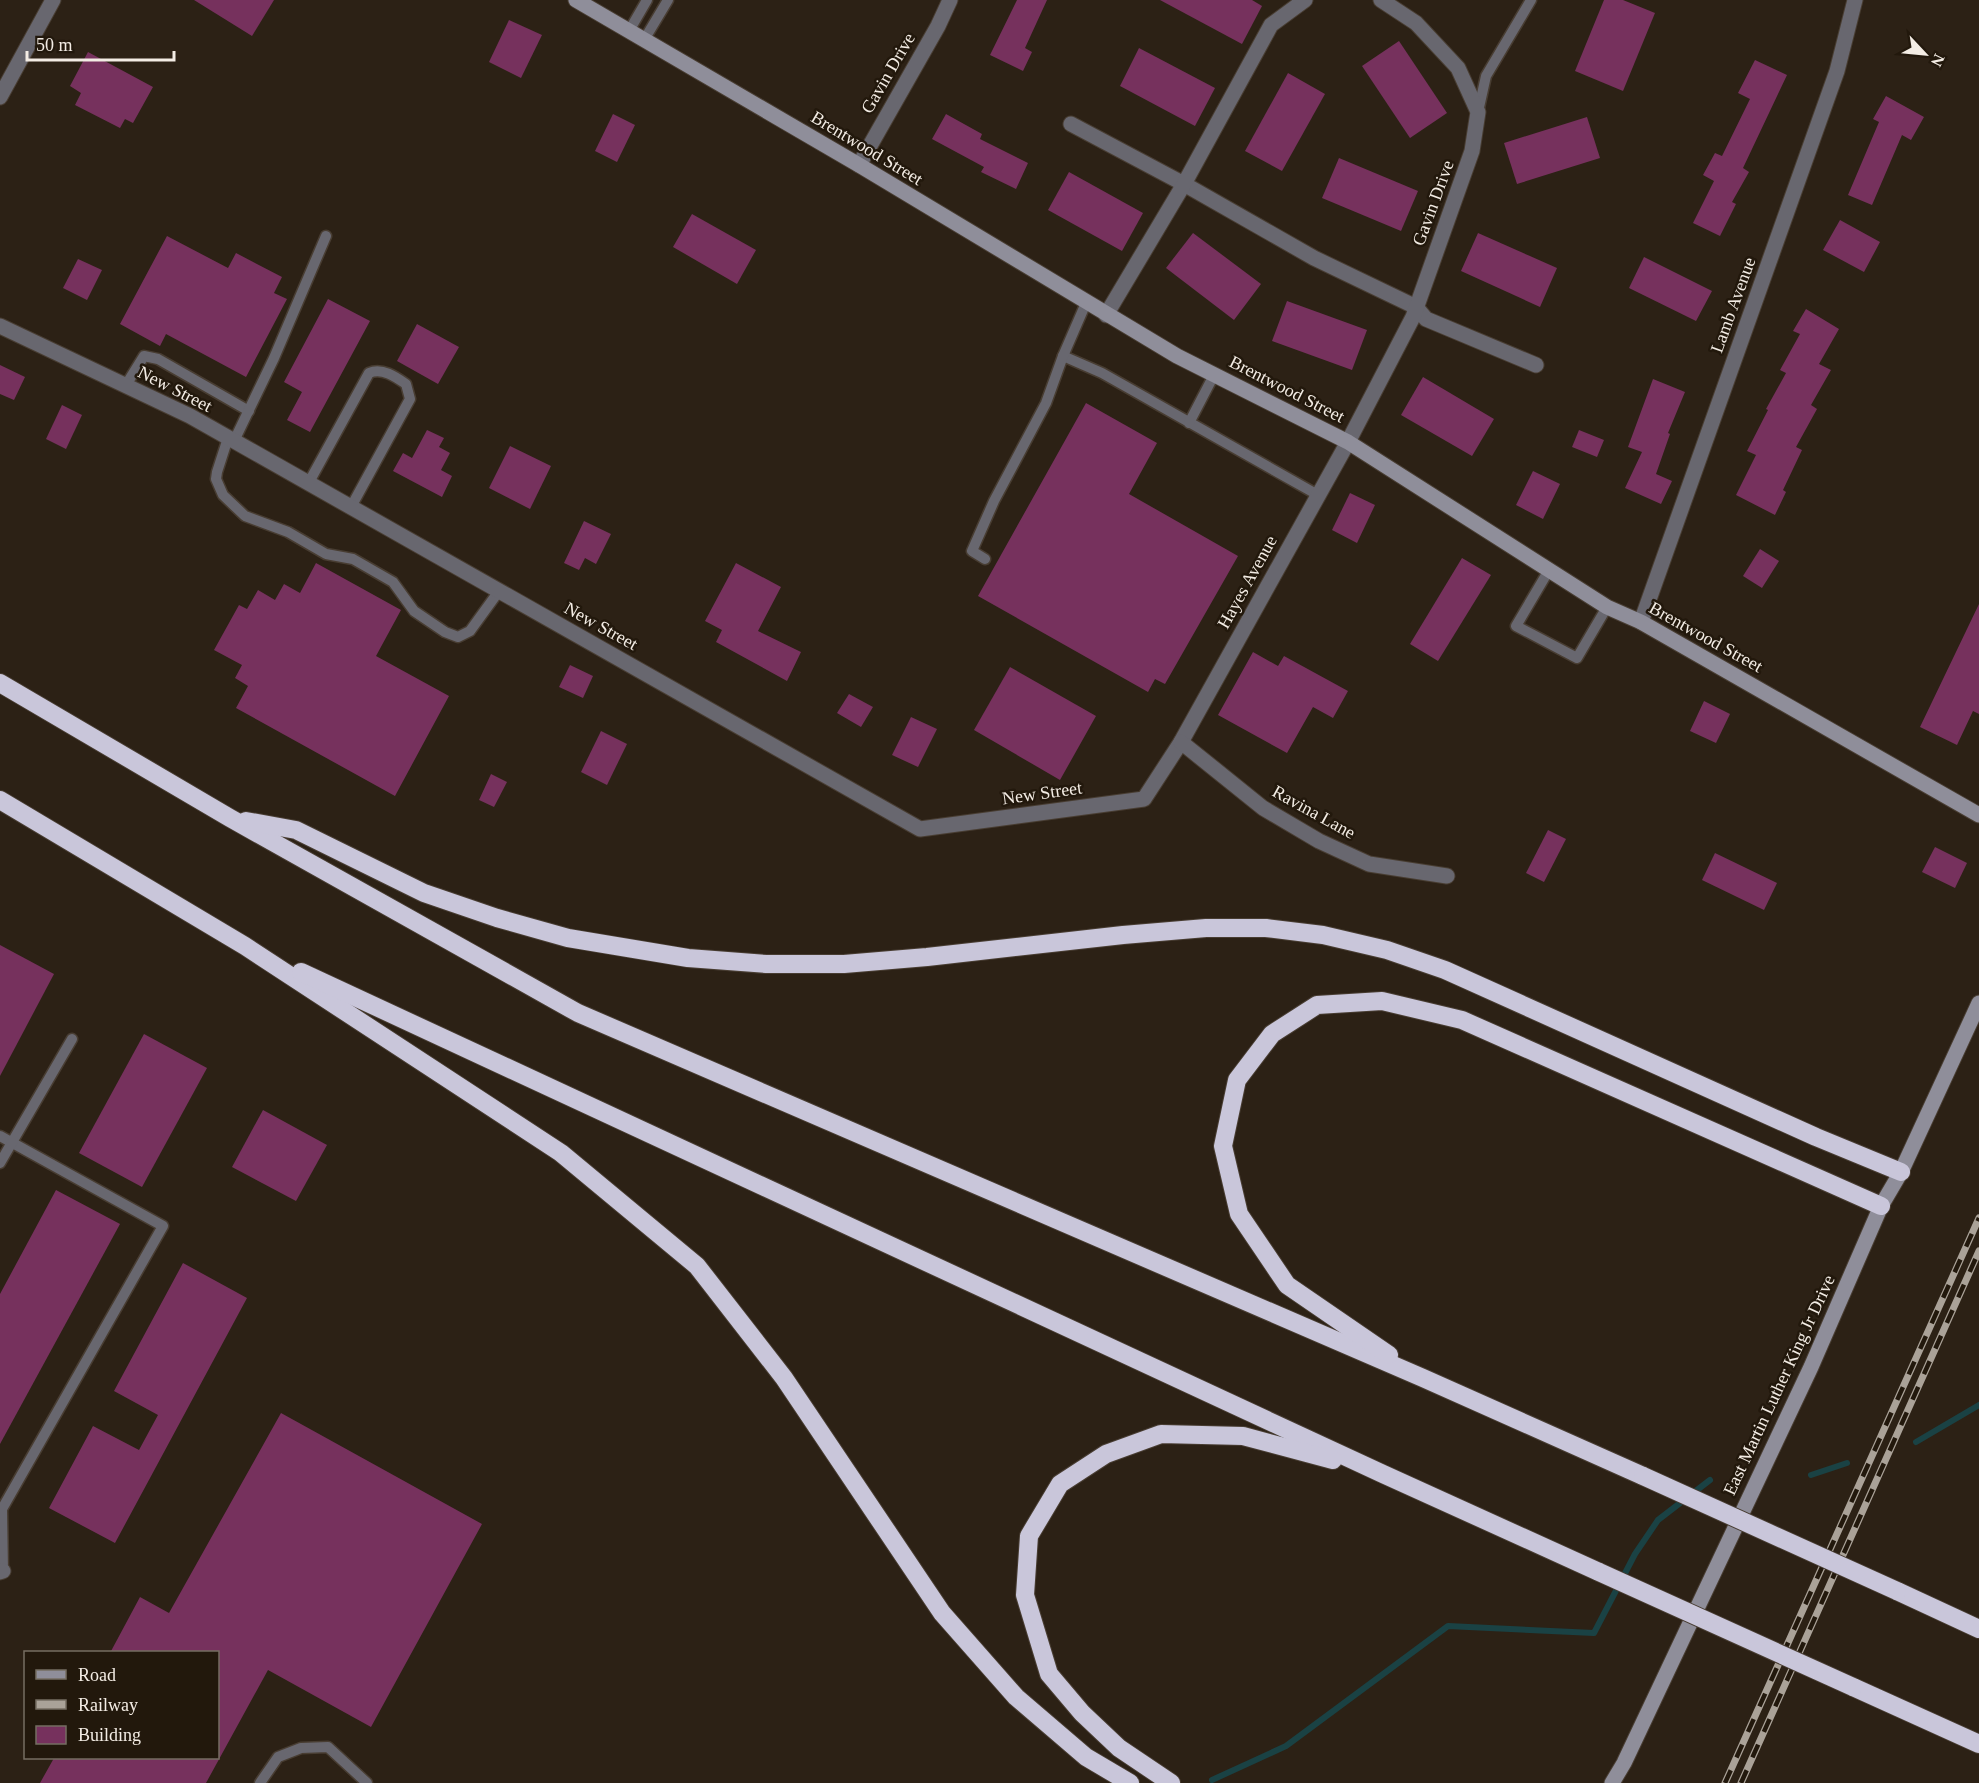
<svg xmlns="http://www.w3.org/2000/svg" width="1979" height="1783" viewBox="0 0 1979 1783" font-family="Georgia,serif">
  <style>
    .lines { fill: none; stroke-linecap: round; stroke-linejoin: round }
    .stream { stroke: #1a4244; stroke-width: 6 }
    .building { fill: #76315d }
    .lane-casing { stroke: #483d32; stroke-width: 13 }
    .street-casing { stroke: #483d32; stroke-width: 17 }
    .secondary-casing { stroke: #483d32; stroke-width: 17 }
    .highway-casing { stroke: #483d32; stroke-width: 20 }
    .lane { stroke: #68676f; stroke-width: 10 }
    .street { stroke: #68676f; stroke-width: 15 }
    .secondary { stroke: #8f8e9a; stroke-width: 15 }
    .highway { stroke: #c9c6da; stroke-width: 18 }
    .rail-casing { stroke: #aaa298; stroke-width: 7 }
    .rail { stroke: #22180c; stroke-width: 4.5; stroke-dasharray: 14; stroke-linecap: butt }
    .highway-bridge-casing { stroke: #483d32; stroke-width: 20; stroke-linecap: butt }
    .highway-bridge { stroke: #c9c6da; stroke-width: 18 }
    .labels { text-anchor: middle; stroke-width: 5; stroke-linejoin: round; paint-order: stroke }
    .street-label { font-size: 18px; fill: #f3ece4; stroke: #22180c }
  </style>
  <rect width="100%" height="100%" fill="#2c2115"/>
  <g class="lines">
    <g class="stream">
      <polyline points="1916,1442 1979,1405"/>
      <polyline points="1811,1475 1847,1463"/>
      <polyline points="1212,1780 1286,1746 1448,1626 1594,1633 1635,1554 1658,1520 1710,1480"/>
    </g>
  </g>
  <g class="building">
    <polygon points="194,0 274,0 252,36"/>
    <polygon points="1017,0 1047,0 1025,48 1032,52 1023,71 990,55"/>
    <polygon points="1160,0 1252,0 1262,6 1242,44"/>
    <polygon points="1604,0 1623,0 1655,13 1623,91 1575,71"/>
    <polygon points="509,20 542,35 521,78 489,62"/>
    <polygon points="1399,41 1447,113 1410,138 1362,66"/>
    <polygon points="1139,48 1215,88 1195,126 1120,86"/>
    <polygon points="88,52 153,87 133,123 125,119 120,128 75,105 81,93 70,86"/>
    <polygon points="1755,60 1787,75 1743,168 1749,172 1732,202 1736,204 1720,236 1693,223 1714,181 1703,175 1715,153 1722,156 1750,99 1738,93"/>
    <polygon points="1288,73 1325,94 1282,171 1245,151"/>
    <polygon points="1886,96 1924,117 1911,140 1902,135 1872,205 1848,195 1879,122 1873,119"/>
    <polygon points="613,114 635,125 617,162 595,151"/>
    <polygon points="946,114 982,134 980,139 1028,163 1016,189 981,172 984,167 932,139"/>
    <polygon points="1587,117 1600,158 1517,184 1504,143"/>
    <polygon points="1339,158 1418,191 1401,231 1322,198"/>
    <polygon points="1069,172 1143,213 1122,251 1048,210"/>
    <polygon points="692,214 756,250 737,284 673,247"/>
    <polygon points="1840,220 1880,242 1864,272 1823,250"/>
    <polygon points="1193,233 1261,284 1234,320 1166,268"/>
    <polygon points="1478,233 1557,268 1540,307 1461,271"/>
    <polygon points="167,236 228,268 236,253 282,277 274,293 287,299 246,377 166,334 160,346 120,324"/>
    <polygon points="1644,257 1712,291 1696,321 1629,288"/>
    <polygon points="78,259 102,270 87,300 63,288"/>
    <polygon points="328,299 370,321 310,432 287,420 302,392 284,382"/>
    <polygon points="1287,301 1367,330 1352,370 1272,341"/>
    <polygon points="1806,309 1839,329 1819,364 1831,370 1811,405 1817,409 1796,447 1802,450 1783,490 1786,492 1775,515 1736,495 1756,455 1747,451 1768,410 1766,409 1786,373 1780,370 1800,334 1793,331"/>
    <polygon points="417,324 459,347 438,384 397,361"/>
    <polygon points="0,365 25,377 14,400 0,394"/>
    <polygon points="1423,377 1494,419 1472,456 1401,415"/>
    <polygon points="1653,379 1685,392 1668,433 1670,434 1656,474 1672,481 1661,504 1625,488 1642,452 1628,447"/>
    <polygon points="1086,403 1157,443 1129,494 1238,556 1165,684 1155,679 1148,692 978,596"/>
    <polygon points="62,405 82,415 66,449 46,439"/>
    <polygon points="427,430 444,438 439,447 450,453 441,470 452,476 442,497 393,471 403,453 412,458"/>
    <polygon points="1579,430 1604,440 1597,457 1572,447"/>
    <polygon points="510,446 551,466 530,509 489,488"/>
    <polygon points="1533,471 1560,484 1543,519 1516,505"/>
    <polygon points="1350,493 1375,505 1357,543 1332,530"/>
    <polygon points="584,521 611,534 596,564 585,558 579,570 564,563"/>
    <polygon points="1760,549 1779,561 1762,588 1743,576"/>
    <polygon points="1462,558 1491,575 1438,661 1410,644"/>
    <polygon points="316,563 401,610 376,656 449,696 395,796 236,708 248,686 235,678 242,665 214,650 239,605 247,609 258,590 275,600 284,584 300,593"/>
    <polygon points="736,563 781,587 758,631 801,652 787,681 716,642 722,630 705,621"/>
    <polygon points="1979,604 1979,714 1973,711 1957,745 1920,727"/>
    <polygon points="1253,652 1278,666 1284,656 1348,691 1333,718 1313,707 1287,753 1218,715"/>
    <polygon points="570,665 593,676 583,698 559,687"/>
    <polygon points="1010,667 1096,716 1060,780 974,730"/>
    <polygon points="849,694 873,707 861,727 837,713"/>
    <polygon points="1704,701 1730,714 1716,743 1690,731"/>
    <polygon points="911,717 937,729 918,767 892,755"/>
    <polygon points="601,731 627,744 607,785 581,772"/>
    <polygon points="491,774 507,782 494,807 479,800"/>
    <polygon points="1548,830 1566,839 1544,882 1526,873"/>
    <polygon points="1935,847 1967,863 1955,888 1922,872"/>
    <polygon points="1715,853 1777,883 1764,910 1702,880"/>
    <polygon points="0,945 54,974 0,1076"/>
    <polygon points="144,1034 207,1068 142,1187 79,1153"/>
    <polygon points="263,1110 327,1145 296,1201 232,1167"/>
    <polygon points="56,1190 120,1224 0,1444 0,1294"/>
    <polygon points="183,1263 247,1298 115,1543 49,1508 93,1426 139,1450 158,1415 114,1391"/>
    <polygon points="281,1413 482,1524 371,1727 268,1670 206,1783 40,1783 54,1758 218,1758 218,1653 110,1653 140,1597 169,1613"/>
  </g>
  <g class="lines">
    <g class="lane-casing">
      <g id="lane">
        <polyline points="629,31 647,0"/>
        <polyline points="644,40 668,0"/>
        <polyline points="1478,112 1486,76 1531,0"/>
        <polyline points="1063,356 1102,373 1318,495"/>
        <polyline points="126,385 144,356 158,359 249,411"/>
        <polyline points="1189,423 1214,375"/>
        <polyline points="228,438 217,472 216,479 223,495 245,516 288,532 326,554 353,559 393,582 414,611 445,632 458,637 470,631 499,591"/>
        <polyline points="234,441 274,358 326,236"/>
        <path d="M308,484L369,373C382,367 396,377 406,384L410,399L351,507"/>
        <polyline points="985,559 972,551 994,501 1046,403 1063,356 1086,303"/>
        <polyline points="1549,570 1516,626 1577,658 1607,607"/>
        <polyline points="0,1136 163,1226 2,1509 3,1571"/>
        <polyline points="0,1163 72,1039"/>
        <polyline points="260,1783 278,1757 301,1748 328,1747 367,1783"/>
      </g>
    </g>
    <g class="street-casing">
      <g id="street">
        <polyline points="0,97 53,0"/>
        <polyline points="1071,124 1184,184 1314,258 1416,307 1426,319 1536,365"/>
        <polyline points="859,165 938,26 950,0"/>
        <polyline points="1106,315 1184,184 1271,25 1305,0"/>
        <polyline points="0,326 190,416 920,829 1144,799 1181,742 1348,442 1413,317 1472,151 1478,112 1458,68 1416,23 1381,0"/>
        <polyline points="1641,622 1837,71 1855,0"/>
        <polyline points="1181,742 1263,808 1319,841 1369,864 1447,876"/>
        <polyline points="0,1572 3,1571"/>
      </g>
    </g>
    <g class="secondary-casing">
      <g id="secondary">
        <polyline points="576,0 859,165 1177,356 1348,442 1607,607 1641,622 1979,815"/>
        <polyline points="1612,1783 1624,1763 1811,1367 1881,1206 1901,1172 1979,1003"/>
      </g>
    </g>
    <g class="highway-casing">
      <g id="highway">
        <polyline points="0,683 230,818 578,1013 1423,1378 1643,1476"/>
        <polyline points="0,800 245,946 561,1153 697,1266 784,1378 942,1613 1016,1697 1086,1757 1130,1783"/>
        <polyline points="246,821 296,830 424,893 497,918 568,938 688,958 766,964 844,964 927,957 1123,935 1206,928 1266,928 1323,935 1387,950 1445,970 1816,1137 1901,1172"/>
        <polyline points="301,972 1383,1474 1599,1572"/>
        <polyline points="1389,1355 1287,1285 1239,1214 1223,1146 1237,1080 1272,1034 1317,1005 1382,1001 1462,1020 1881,1206"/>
        <polyline points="1897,1591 1979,1629"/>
        <polyline points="1853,1687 1979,1744"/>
        <polyline points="1171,1783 1119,1748 1082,1713 1049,1674 1025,1595 1029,1536 1060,1484 1106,1454 1161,1434 1243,1436 1333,1460"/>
      </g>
    </g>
    <use href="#lane" class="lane"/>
    <use href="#street" class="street"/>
    <use href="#secondary" class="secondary"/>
    <use href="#highway" class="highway"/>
    <g class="rail-casing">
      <g id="rail">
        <polyline points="1725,1783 1979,1218"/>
        <polyline points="1741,1783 1979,1251"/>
      </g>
    </g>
    <use href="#rail" class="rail"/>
    <g class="highway-bridge-casing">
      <g id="highway-bridge">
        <polyline points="1643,1476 1897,1591"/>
        <polyline points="1599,1572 1853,1687"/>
      </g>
    </g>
    <use href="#highway-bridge" class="highway-bridge"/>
  </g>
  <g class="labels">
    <g class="street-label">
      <text transform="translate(888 73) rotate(-60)" y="6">Gavin Drive</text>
      <text transform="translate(867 148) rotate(31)" y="6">Brentwood Street</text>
      <text transform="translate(1433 203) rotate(-70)" y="6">Gavin Drive</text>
      <text transform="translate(1733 305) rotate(-70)" y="6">Lamb Avenue</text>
      <text transform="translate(175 389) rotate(27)" y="6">New Street</text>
      <text transform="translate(1287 389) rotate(27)" y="6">Brentwood Street</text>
      <text transform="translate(1247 582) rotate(-61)" y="6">Hayes Avenue</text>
      <text transform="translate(601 626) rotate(29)" y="6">New Street</text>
      <text transform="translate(1706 637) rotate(29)" y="6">Brentwood Street</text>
      <text transform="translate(1042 793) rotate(-8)" y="6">New Street</text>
      <text transform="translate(1314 812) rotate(29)" y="6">Ravina Lane</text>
      <text transform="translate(1779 1385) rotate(-65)" y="6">East Martin Luther King Jr Drive</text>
    </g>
  </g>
  <rect x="24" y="1651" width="195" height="108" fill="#22180c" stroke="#766d62" stroke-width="1.5"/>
  <rect x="36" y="1670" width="30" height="9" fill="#8f8e9a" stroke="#766d62" stroke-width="1.5"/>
  <text x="78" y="1681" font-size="18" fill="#f3ece4">Road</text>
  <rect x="36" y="1700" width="30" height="9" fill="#aaa298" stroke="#766d62" stroke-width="1.5"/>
  <text x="78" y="1711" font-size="18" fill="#f3ece4">Railway</text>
  <rect x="36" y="1726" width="30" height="18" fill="#76315d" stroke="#766d62" stroke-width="1.5"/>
  <text x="78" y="1741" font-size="18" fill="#f3ece4">Building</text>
  <g transform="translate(1925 54) rotate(116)" stroke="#22180c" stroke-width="4.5" paint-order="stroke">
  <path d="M0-4.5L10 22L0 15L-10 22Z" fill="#f3ece4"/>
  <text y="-9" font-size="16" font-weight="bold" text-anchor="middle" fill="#f3ece4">N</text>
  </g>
  <path d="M27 51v9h147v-9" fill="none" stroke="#f3ece4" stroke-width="3"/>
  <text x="36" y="51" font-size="18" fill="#f3ece4" stroke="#22180c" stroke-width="4.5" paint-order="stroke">50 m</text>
</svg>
